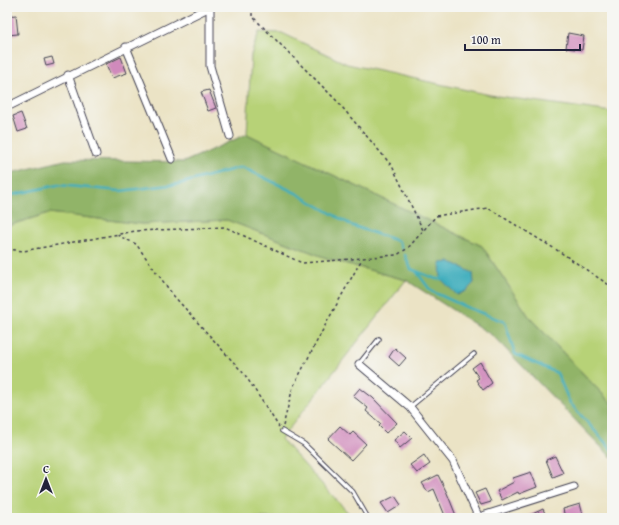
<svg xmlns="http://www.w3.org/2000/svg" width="619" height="525" viewBox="0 0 619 525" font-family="'Gentium Book Plus',serif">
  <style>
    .green { fill: #b7d277; stroke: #6c7a59 }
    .forest { fill: #91b468; stroke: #5a6b52 }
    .water { fill: #3faebd; stroke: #30687c }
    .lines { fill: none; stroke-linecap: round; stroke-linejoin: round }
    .stream { stroke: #3faebd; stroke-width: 2.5 }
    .building { fill: #d08abc }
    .lane-casing { stroke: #403f50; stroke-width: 5.5 }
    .street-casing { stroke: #403f50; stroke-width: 9 }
    .path { stroke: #403f50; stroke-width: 1.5; stroke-dasharray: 3 3; stroke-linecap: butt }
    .lane { stroke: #fff; stroke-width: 3.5 }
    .street { stroke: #fff; stroke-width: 7 }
  </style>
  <rect width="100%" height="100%" fill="#f6f6f2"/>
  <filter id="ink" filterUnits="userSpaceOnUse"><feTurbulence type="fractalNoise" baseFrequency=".025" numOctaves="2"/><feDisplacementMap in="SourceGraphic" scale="8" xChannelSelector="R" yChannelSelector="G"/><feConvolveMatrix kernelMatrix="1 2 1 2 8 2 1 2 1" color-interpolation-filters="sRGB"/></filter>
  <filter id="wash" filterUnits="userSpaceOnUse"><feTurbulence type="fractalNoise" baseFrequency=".012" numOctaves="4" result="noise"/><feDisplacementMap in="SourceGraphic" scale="16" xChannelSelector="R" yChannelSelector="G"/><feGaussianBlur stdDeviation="0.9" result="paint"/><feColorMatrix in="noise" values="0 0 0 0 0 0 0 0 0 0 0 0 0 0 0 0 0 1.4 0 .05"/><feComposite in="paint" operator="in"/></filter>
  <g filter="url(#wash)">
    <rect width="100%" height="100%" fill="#ebe3c5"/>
    <g class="green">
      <polygon points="259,32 282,33 347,64 490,95 612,112 612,404 530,318 482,246 247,134 251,55"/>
      <polygon points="49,213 142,224 227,220 329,259 406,280 281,439 353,518 7,518 7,226"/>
    </g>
    <polygon class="forest" points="247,134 482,246 530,318 612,404 612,458 493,336 406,280 329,259 227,220 142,224 49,213 7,226 7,174 65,160 184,162"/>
    <polygon class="water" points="451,262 473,273 474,283 466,291 457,295 441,279 440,263"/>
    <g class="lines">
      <g class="stream">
        <polyline points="7,196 58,185 120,191 179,184 242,167 296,193 353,226 398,241 402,249"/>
        <polyline points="405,255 411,269 436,279 441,279"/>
        <polyline points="416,271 431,291 466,307 505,322 515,354 557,373 570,403 612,450"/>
      </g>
    </g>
    <g id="blocks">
      <g class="building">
        <polygon points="16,15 18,34 7,35 7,16"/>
        <polygon points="568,33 584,36 582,50 566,48"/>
        <polygon points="52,57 54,64 46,66 44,59"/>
        <polygon points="121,57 127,73 112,78 106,64"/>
        <polygon points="209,90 216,108 208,111 201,92"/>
        <polygon points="21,113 27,129 18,132 13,116"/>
        <polygon points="395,348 406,358 399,366 389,357"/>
        <polygon points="480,362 492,383 483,390 476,380 479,378 472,368"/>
        <polygon points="360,388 373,398 397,423 386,433 379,426 381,424 366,411 368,408 353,396"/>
        <polygon points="340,426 350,435 353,432 366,444 351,460 328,439"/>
        <polygon points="405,431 412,438 400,448 394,440"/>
        <polygon points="424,455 430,464 417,473 410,465"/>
        <polygon points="555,456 563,473 553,477 546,460"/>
        <polygon points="531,472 537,487 519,494 518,492 502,500 497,491 514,482 513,478"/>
        <polygon points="438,475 447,493 457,518 446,518 434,489 428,492 422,483"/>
        <polygon points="485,489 491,502 481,505 475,493"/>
        <polygon points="395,496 401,505 388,513 381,503"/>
        <polygon points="580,504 584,518 565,518 563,509"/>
        <polygon points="543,509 547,518 524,518"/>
      </g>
    </g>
  </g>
  <g filter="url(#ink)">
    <use href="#blocks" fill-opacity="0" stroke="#403f50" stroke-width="1"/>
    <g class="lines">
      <g class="lane-casing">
        <g id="lane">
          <polyline points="359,364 379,339"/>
          <polyline points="410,407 474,354"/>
          <polyline points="282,431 304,444 353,492 368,518"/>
        </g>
      </g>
      <g class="street-casing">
        <g id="street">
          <polyline points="126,47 172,159"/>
          <polyline points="68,75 96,154"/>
          <polyline points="7,107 210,7 210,66 230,136"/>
          <polyline points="359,364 410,407 453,461 479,518"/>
          <polyline points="479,517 574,487"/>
        </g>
      </g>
      <g class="path">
        <polyline points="252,7 252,16 336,100 392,166 423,230"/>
        <polyline points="117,235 136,244 173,295 245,375 279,427"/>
        <polyline points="7,249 23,251 136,231 225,227 302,263 397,255 408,248 436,216 488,208 560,252 612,287"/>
        <polyline points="283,426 293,387 328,320 362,259"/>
      </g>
      <use href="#lane" class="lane"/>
      <use href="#street" class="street"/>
    </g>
  </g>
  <rect width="619" height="525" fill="none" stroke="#f6f6f2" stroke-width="24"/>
  <g transform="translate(46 479)" stroke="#f6f6f2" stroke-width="3" paint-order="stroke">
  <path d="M0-3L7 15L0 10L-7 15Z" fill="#22223b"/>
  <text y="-6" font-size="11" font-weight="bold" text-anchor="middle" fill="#22223b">С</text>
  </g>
  <path d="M465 44v6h115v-6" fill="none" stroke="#22223b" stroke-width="2"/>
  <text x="471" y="44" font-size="12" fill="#22223b" stroke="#f6f6f2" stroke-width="3" paint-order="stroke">100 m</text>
</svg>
